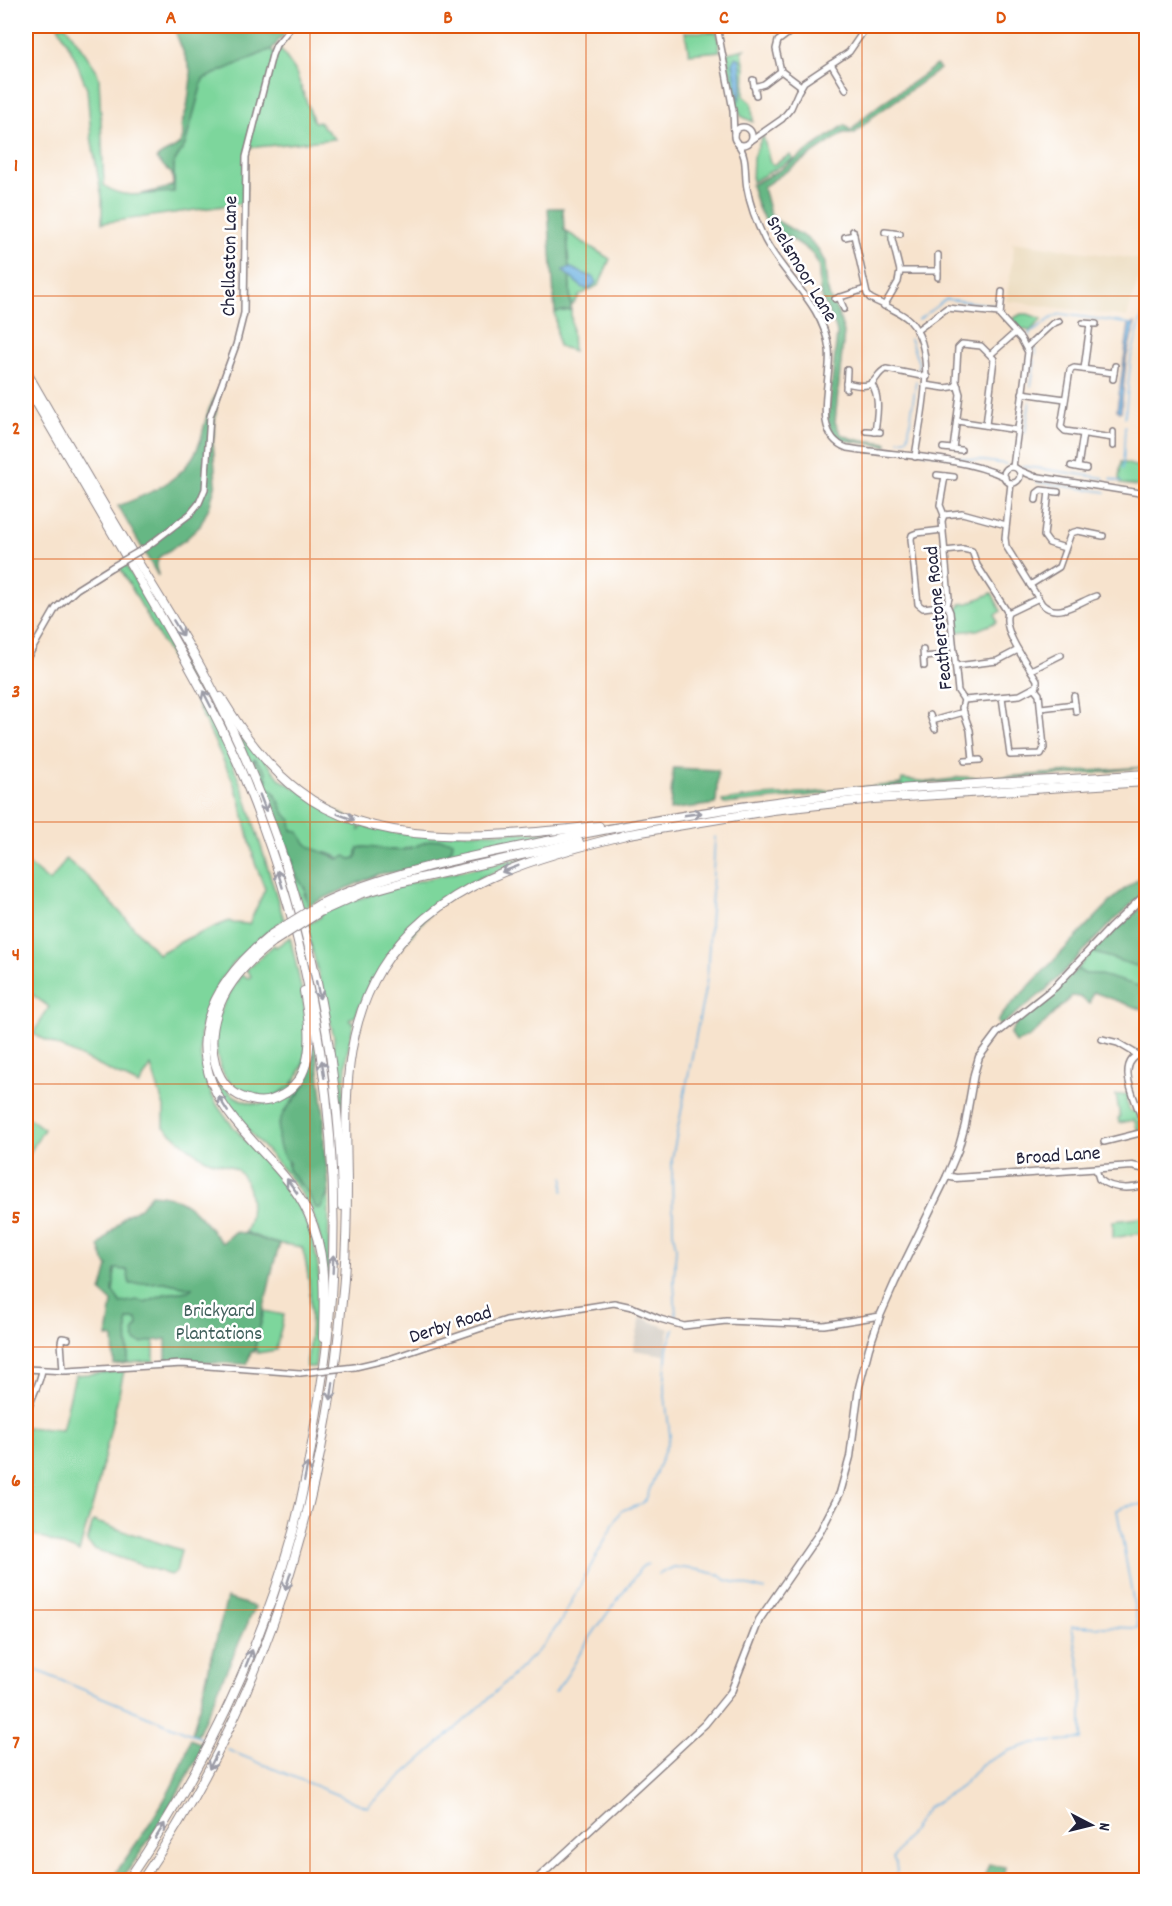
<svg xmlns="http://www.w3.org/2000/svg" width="1172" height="1906" viewBox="0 0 1172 1906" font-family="Dekko,sans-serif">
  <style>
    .built { fill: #ead9ba }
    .industrial { fill: #cac3b8 }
    .green { fill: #7dd69c; stroke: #507c6c; stroke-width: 1.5 }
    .forest { fill: #66b784; stroke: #446c60; stroke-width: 1.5; fill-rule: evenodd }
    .water { fill: #69b0e0; stroke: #46698e; stroke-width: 1.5 }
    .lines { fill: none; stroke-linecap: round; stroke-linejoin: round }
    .stream { stroke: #69b0e0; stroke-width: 1.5 }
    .minor-casing { stroke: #8c8284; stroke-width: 8 }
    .major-casing { stroke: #8c8284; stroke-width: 9 }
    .highway-casing { stroke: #8c8284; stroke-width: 10 }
    .minor { stroke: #fff; stroke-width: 5 }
    .major { stroke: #fff; stroke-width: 6 }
    .highway { stroke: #fff; stroke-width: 8 }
    .minor-bridge-casing { stroke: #8c8284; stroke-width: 8; stroke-linecap: butt }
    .highway-bridge-casing { stroke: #8c8284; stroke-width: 10; stroke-linecap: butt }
    .minor-bridge { stroke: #fff; stroke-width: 5 }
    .highway-bridge { stroke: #fff; stroke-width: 8 }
    .oneway { stroke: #9c9ca7 }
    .grid { fill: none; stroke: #de560e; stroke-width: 1.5; stroke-opacity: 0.55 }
    .labels { text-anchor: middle; stroke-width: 5; stroke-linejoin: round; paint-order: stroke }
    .street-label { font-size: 20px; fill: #22223b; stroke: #fff }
    .park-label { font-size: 20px; fill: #42615d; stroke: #fff }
    .neatline { fill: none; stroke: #de560e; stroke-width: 2 }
    .grid-label { font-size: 20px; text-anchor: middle; font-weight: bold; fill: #de560e }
  </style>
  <rect width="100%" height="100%" fill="#fff"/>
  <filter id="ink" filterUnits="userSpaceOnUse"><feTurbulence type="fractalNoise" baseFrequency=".0167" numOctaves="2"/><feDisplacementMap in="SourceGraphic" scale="12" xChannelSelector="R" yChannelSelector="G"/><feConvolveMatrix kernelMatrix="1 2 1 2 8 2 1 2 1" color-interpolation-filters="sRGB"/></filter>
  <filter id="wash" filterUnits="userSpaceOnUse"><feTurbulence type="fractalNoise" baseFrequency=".008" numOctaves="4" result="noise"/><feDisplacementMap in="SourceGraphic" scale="24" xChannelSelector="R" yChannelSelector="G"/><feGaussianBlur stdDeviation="1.35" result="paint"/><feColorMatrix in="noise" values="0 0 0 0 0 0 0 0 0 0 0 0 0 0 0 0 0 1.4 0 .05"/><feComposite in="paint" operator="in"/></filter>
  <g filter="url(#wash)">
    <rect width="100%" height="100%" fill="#f7e3cd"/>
    <polygon class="built" points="1012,242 1144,260 1127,317 1006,301 1014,248"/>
    <polygon class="industrial" points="641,1317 669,1329 665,1355 633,1350"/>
    <g class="green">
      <path d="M58,26H66L96,69L99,78L104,185C121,201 152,193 174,191V162L185,145L203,79L272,49L274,55L278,46L295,70L314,122H319L335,139L247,148L245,203L102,223V198L91,136L87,89L75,58Z"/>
      <polygon points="685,32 717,32 720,51 689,54"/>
      <polygon points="745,49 742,52 745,68 744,96 752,103 753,122 741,116 733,95 727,53"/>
      <polygon points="763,136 770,162 773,165 790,155 793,159 752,182 753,157"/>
      <polygon points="567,232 610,259 599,285 580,295 571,307"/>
      <polygon points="571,310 573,351 558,346 555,312"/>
      <polygon points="1021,314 1028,314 1042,319 1030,331 1021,329 1012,319"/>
      <polygon points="1121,462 1146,469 1146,487 1121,484 1119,478"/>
      <path d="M125,563L198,694L233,765L245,795L284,920C233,954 188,1005 203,1070C207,1086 214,1102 224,1115C251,1151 290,1180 307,1223C325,1267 320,1321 315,1367H306C313,1327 313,1287 302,1247L270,1242L245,1232C254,1214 253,1183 237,1170C228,1163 215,1164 206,1159C191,1151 177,1138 164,1127V1107L151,1066L139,1085L33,1034L49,1007L26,990V862L50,882L66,859L88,877L158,954L188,938L229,921L233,923L249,924L265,889L255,863L240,800L232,779L196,702L119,566Z"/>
      <polygon points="992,593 1001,611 995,615 997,622 977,630 956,632 954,611 960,607 960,604 969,603"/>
      <path d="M228,714L281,780L359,824V830L363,826L397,833L573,832L443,860L452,848L410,847L402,850H382L364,847L358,848L356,858C341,861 339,857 328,853C325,852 321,853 318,852C309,849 303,839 298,831L292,830L275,793L266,788L267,778L256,760L250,761Z"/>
      <path d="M1146,767L1095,773L933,783L724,804L722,801C742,798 762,795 782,795C791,795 795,792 806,793L901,784L902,779L929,782L953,779L958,777L990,778Z"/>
      <path d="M279,831C287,839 287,853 293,862L292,865L306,892L304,893L309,905L303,910Z"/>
      <path d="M541,854L482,877L436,906L368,987L355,1017L350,1018L349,1020L354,1022L347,1054L341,1129L333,1052L334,1037L306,925L321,917L320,914C390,883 466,870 541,854Z"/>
      <polygon points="1146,903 1146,1011 1068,980 1091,953"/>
      <path d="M290,937C297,970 313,1026 304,1060C290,1117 220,1107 216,1047C216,1041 215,1034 215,1029C219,1008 230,992 241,975L249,978L251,976L246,970L274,945L276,947Z"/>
      <path d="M309,1006L317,1053L314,1054C308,1085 300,1090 283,1114L288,1170L307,1192L316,1208H321L329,1192L328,1293C323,1259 322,1225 303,1196C272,1147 218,1116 209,1055C217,1083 231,1103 262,1104L303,1078Z"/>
      <polygon points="1129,1094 1130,1097 1126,1100 1130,1111 1137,1112 1141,1130 1138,1131 1134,1120 1119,1123 1118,1118 1120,1117 1116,1095"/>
      <polygon points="26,1116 44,1129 26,1159"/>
      <polygon points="1146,1217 1146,1232 1113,1238 1113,1221"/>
      <polygon points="115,1268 127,1270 130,1284 164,1282 193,1288 188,1291 165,1294 145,1302 137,1301 121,1303 113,1293"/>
      <polygon points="264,1311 284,1315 276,1350 257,1353 257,1350 254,1350"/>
      <polygon points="127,1319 137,1319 141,1343 154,1339 154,1361 128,1363"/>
      <polygon points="124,1371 95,1497 79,1552 26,1532 26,1427 62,1430 75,1375"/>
      <polygon points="93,1521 181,1550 176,1572 170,1575 94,1549 87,1542"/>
    </g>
    <g class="forest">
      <path d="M173,26H291L272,49L203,79L185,145L174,162V192L142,194L167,188L173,185L172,174L156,159C167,147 189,151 181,126L187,108L191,78L190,69Z"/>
      <path d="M936,65L940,69L871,118L855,133H844L763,187L770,214L776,220L808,239L818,249L825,263L827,288L830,298L838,313L844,332L835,422L841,434L853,439L887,443V446L842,440L832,433L828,421L837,334C835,319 823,306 820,291C818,279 822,266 813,255C801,241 781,236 768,223C758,214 755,197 751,185L778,171L845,125L851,131C875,102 908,89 936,65Z"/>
      <polygon points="548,208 563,208 564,230 567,232 571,310 555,312"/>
      <path d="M218,391L213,442L216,483L210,505L200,526L185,540L159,557L157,563L158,576L118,506C152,493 189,478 201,439C206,419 207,410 218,391Z"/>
      <path d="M255,759L266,772V787C280,792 279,812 291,820L292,830L298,831C311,855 318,847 338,859L346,856L350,859L356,858L358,848C372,845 387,852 402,850C423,846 429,835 453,841L452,848L443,860L404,871L379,874L309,905C303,896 307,892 304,887C299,881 295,873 292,865L293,862L253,761Z"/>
      <polygon points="673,768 718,770 716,804 670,810"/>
      <polygon points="1146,873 1146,891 1109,925 1046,990 1000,1026 997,1022 1007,1009 1118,894"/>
      <polygon points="1146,903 1146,969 1095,953 1093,951"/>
      <polygon points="1077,969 1085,974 1097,974 1146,988 1146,1011 1093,992 1089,1004 1080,997 1072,996 1029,1038 1015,1043 1010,1034 1018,1021 1045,1000"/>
      <path d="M317,1053L324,1115V1148L328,1175L329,1192L321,1208H316L307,1192L288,1170L289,1163C276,1149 274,1127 285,1111C290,1104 298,1097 302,1089C309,1079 312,1066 314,1054Z"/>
      <path d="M151,1194C189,1195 199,1217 222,1243L234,1232C251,1232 263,1242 280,1244L274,1263L254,1352H251L247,1364L166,1361V1339L141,1343L135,1341L133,1332L138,1325L137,1319H127L128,1363L114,1365L113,1338L107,1337L112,1302L101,1292L108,1266L104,1261L99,1246L126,1215L140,1208ZM115,1269L127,1270L130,1284L164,1282L192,1288L188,1291L165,1294L145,1302L137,1300L121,1303L113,1292Z"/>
      <polygon points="227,1598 255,1607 197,1736 192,1734"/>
      <path d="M190,1739L205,1745C179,1791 153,1837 121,1880H111C138,1840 180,1786 190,1739Z"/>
      <polygon points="989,1865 1005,1867 1003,1880 983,1880"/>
    </g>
    <g class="water">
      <path d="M736,57L740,59C741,72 744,87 739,100L733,63Z"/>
      <polygon points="571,268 594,278 596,283 588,289 583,288 563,271 563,270"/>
      <polygon points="1135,323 1126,358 1121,411 1119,412 1117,410 1129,325"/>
    </g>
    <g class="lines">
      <g class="stream">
        <polyline points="918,320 946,299 994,305"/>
        <path d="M1030,337L1029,333C1042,329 1048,316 1062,314L1132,324"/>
        <polyline points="910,339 919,364 918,370"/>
        <polyline points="1035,347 1036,354"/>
        <polyline points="1031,386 1035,360"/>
        <polyline points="1125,417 1131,357 1146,301"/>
        <polyline points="1025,433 1030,401"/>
        <polyline points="899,440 906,439 908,437 916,381"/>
        <polyline points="922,452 938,454"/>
        <polyline points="947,456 1006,464"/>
        <polyline points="1022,466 1104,478"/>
        <polyline points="1123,469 1125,426"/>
        <polyline points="1111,479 1121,482"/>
        <polyline points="1037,482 1106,492"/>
        <polyline points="563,1191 564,1177"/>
        <polyline points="676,1318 674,1281 676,1247 673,1232 672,1159 707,979 715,837"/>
        <polyline points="659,1574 674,1567 700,1570 720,1575 726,1580 765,1590"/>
        <polyline points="26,1666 203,1739"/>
        <path d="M554,1692C567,1679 575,1661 585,1645C600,1623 616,1601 633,1580C638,1573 639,1566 648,1564"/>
        <path d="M228,1750L367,1807L483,1704L541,1648L561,1621L620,1512C628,1505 639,1510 646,1499L670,1436L664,1388L667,1348L674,1329"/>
        <polyline points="859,1880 895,1874 897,1872 896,1863 893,1858 927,1808 961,1787 981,1765 1008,1751 1034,1743 1082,1739 1082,1679 1072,1626 1138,1628 1117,1510 1126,1506 1146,1504"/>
      </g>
    </g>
  </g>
  <g filter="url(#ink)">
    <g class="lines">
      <g class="minor-casing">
        <g id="minor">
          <polyline points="717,26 733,110 734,135"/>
          <polyline points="798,26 778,41 776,49 781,71 801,86"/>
          <polyline points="831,64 846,89"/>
          <polyline points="753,80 756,95"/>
          <polyline points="754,87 764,84 781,71"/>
          <circle cx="743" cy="136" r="9"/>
          <polyline points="752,140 782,119 791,108 798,92 804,82 849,52 867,26"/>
          <path d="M738,144C748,157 744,173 747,188C750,206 757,224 765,240C785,278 823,304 829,349C833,379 809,434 847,448C896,456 961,456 1005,477"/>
          <path d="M853,231L867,294L870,298C882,305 901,311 910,321C939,353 920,418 915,457"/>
          <polyline points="885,232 900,234"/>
          <polyline points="845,237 854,235"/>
          <polyline points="938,255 938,277"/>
          <polyline points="900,271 938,271"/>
          <polyline points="1002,292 1000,316 1021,339 1028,352 1013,467"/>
          <polyline points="839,297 844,309"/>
          <polyline points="835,299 865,289"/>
          <polyline points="884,306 898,282 900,271 892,239 892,233"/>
          <polyline points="1083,323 1096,324"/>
          <polyline points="916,331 947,308 999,313"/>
          <polyline points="1027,347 1052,324 1059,321"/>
          <polyline points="991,354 1015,333"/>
          <polyline points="1084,369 1090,324"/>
          <polyline points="1113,379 1115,366"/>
          <path d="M846,383C852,384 861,387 867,385C876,384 877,372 886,369L927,377"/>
          <path d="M871,383C881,397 877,416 875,432"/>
          <polyline points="925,385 945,388 958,386"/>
          <polyline points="846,389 847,370"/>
          <polyline points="1022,393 1065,399"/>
          <polyline points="957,421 1017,430"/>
          <polyline points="866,431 880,432"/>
          <polyline points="1113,438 1065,431 1061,427 1070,370 1074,368 1114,373"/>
          <polyline points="1113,446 1113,432"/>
          <polyline points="943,448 961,450"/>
          <polyline points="953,449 960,394 956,381 958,348 962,344 981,346 994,359 986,425"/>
          <polyline points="1071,466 1086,469"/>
          <polyline points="1078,467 1083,434"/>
          <circle cx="1012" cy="475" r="8"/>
          <polyline points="1019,470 1033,476 1146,494"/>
          <polyline points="937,475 954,477"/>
          <path d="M945,476L940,505L944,515L942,521L949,598L947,605L950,612L958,691L964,700L1020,695L1037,686V680C1028,665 1001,630 1008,613L1037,599"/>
          <path d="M1011,483L1005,538L1006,546L1042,604C1058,620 1079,601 1096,596"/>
          <polyline points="1049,491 1044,536 1049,543 1065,548"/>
          <polyline points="1036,500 1037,493 1041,490 1058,492"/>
          <polyline points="944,515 962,513 1006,525"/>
          <polyline points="943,530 917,533 912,535 911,539 918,604 923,608 947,605"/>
          <polyline points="148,546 190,514 199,503 205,489 210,416 236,345 244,313 246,157 272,55 276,45 292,26"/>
          <polyline points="945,551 963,549 972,551 977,565 1008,613"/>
          <polyline points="1030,585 1059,567 1071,533 1078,531 1103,536"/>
          <polyline points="923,650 924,666"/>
          <polyline points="924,657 955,654"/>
          <polyline points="26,660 56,608 77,589 112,567"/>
          <polyline points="956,666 997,661 1018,650"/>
          <polyline points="1031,670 1061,655"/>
          <polyline points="1074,696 1076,712"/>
          <polyline points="1002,697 1010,755 1041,754 1044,748 1039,694 1035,689"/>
          <polyline points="964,700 962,708 970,730 973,760"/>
          <polyline points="1041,708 1075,704"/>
          <polyline points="930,715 935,729"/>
          <polyline points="932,721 964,712"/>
          <polyline points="965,761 980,760"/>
          <polyline points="1102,1039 1118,1043 1138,1055"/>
          <path d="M1146,1053C1113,1058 1134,1097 1140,1114C1142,1123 1145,1133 1146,1143"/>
          <polyline points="1104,1142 1144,1132"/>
          <path d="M1096,1169L1099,1179C1112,1190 1131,1189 1146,1185"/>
          <polyline points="355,1367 389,1359 506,1320 614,1303 632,1307 660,1319 684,1326 726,1321 824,1325 880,1316"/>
          <polyline points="26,1369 67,1371 182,1364 300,1373"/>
          <polyline points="63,1371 61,1342 62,1338 68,1339"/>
          <path d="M29,1408C32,1395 40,1384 42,1370"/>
        </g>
      </g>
      <g class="major-casing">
        <g id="major">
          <polyline points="947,1176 956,1178 1132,1166 1146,1169"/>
          <polyline points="536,1880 705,1724 731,1692 759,1620 820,1532 840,1493 850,1457 859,1387 869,1348 880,1316 895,1282 947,1176 958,1150 965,1125 974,1074 979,1057 997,1033 1055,987 1110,928 1146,894"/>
        </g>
      </g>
      <g class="highway-casing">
        <g id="highway">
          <path d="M26,371C61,432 96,492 132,552C156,592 182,632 204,673C291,835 340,1022 342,1206"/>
          <path d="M26,385C69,460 113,534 156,608C188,664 220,720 245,780C316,954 347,1146 328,1333C326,1357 322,1381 318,1405C312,1448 304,1490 293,1532C258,1657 201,1773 128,1880"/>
          <path d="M221,697C243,733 265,765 299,791C378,853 505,835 599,826"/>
          <polyline points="623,835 773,810 873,799 1146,782"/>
          <path d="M320,904C388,871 473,856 547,841C655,819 764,801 874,791C965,783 1056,781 1146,774"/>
          <polyline points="320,912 360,894 403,882 579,842"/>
          <path d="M272,934C208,986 177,1049 235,1121C260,1152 291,1177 308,1213C327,1252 324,1296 323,1338"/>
          <path d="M273,942C249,960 226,983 217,1013C207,1045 212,1091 251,1100C261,1103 272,1101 282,1095C294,1089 302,1077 306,1064C313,1040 308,1015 304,991"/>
          <path d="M142,1880C262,1704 323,1513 342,1301C346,1262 347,1222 347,1182C346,1110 341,1034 381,969C434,883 534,858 626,835"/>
        </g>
      </g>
      <use href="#minor" class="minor"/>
      <use href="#major" class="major"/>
      <use href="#highway" class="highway"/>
      <g class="minor-bridge-casing">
        <g id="minor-bridge">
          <polyline points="112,567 148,546"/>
          <polyline points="300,1373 355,1367"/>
        </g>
      </g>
      <g class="highway-bridge-casing">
        <g id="highway-bridge">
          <polyline points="272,934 320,904"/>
          <polyline points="273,942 320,912"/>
        </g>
      </g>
      <use href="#minor-bridge" class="minor-bridge"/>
      <use href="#highway-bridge" class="highway-bridge"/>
    </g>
    <defs><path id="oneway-shaft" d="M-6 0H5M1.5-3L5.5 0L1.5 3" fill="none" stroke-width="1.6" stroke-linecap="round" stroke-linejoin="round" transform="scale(1.5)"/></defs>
    <g class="oneway">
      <use href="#oneway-shaft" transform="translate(178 628) rotate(59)"/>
      <use href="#oneway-shaft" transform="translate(207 699) rotate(-117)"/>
      <use href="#oneway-shaft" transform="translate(263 803) rotate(69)"/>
      <use href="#oneway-shaft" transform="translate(693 814) rotate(-8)"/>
      <use href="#oneway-shaft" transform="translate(346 817) rotate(21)"/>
      <use href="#oneway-shaft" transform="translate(510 869) rotate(159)"/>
      <use href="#oneway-shaft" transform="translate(280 879) rotate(-107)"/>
      <use href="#oneway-shaft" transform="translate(318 990) rotate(78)"/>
      <use href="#oneway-shaft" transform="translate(323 1069) rotate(-98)"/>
      <use href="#oneway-shaft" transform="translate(223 1104) rotate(-122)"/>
      <use href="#oneway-shaft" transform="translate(292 1186) rotate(-126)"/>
      <use href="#oneway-shaft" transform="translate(333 1264) rotate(-88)"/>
      <use href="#oneway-shaft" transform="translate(332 1391) rotate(98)"/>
      <use href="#oneway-shaft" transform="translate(306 1472) rotate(-79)"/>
      <use href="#oneway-shaft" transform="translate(288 1581) rotate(108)"/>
      <use href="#oneway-shaft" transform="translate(249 1658) rotate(-68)"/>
      <use href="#oneway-shaft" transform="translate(213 1761) rotate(116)"/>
      <use href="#oneway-shaft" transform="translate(160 1831) rotate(-58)"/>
    </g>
  </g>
  <path class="grid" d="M310,26V1880M586,26V1880M862,26V1880M26,296H1146M26,559H1146M26,822H1146M26,1084H1146M26,1347H1146M26,1610H1146"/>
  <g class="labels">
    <g class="street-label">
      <text transform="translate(228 256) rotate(-89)" y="7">Chellaston Lane</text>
      <text transform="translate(803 268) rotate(59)" y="7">Snelsmoor Lane</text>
      <text transform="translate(937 618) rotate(-96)" y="7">Featherstone Road</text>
      <text transform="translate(1058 1154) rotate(-4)" y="7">Broad Lane</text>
      <text transform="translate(450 1323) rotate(-18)" y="7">Derby Road</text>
    </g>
    <g class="park-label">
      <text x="219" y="1316">Brickyard<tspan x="219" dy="23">Plantations</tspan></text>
    </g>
  </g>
  <rect width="1172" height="1906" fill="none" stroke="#fff" stroke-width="66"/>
  <g transform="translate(1091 1825) rotate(97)" stroke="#ffffff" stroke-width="4.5" paint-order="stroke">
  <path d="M0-4.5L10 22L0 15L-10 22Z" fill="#22223b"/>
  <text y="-9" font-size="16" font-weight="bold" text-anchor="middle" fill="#22223b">N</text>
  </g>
  <rect x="33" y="33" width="1106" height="1840" class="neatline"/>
  <g class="grid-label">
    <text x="171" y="23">A</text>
    <text x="448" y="23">B</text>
    <text x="724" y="23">C</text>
    <text x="1001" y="23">D</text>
    <text x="16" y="171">1</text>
    <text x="16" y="434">2</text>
    <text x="16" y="697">3</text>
    <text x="16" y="960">4</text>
    <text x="16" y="1223">5</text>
    <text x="16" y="1486">6</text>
    <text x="16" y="1748">7</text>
  </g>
</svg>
